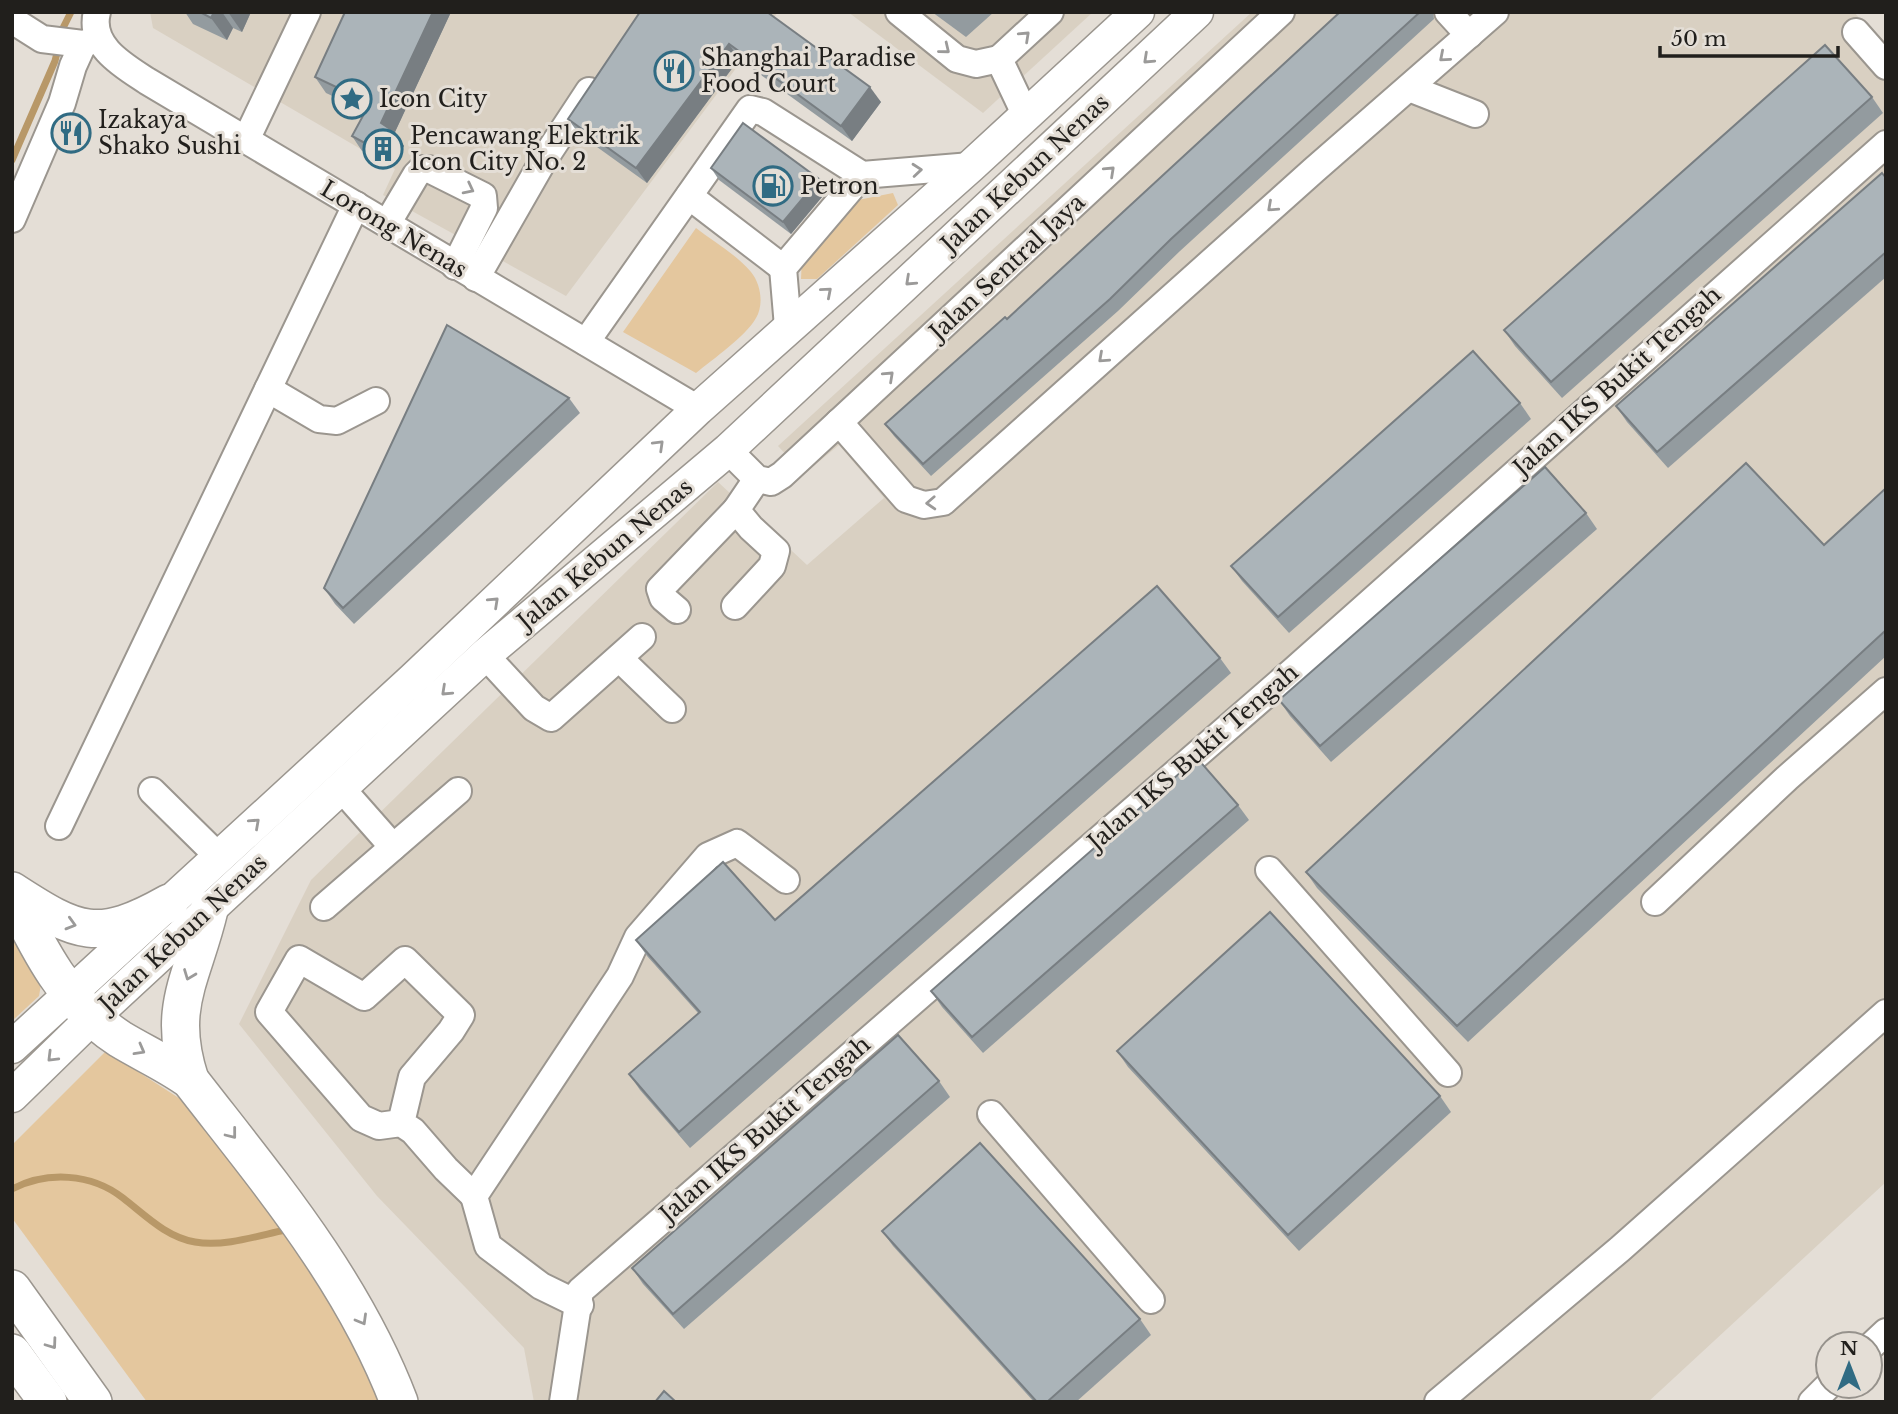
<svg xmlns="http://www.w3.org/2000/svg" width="1898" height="1414" viewBox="0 0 1898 1414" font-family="'Libre Baskerville',serif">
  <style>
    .built { fill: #d9d0c2 }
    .green { fill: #e4c79e }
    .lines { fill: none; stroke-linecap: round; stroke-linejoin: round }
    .stream { stroke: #b89868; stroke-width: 7 }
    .minor-casing { stroke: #9b968f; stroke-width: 30 }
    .major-casing { stroke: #9b968f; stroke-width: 35 }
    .highway-casing { stroke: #9b968f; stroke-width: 40 }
    .minor { stroke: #fff; stroke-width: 26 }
    .major { stroke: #fff; stroke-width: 32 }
    .highway { stroke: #fff; stroke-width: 37 }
    .wall { fill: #939b9f }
    .shaded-wall { fill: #787e82 }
    .building { fill: #abb4b9; stroke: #787e82; stroke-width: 2 }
    .oneway { stroke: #9b9a99 }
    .labels { text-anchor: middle; stroke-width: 6; stroke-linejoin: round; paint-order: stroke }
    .poi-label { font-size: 23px; fill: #211f1c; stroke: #e4ded6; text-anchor: start }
    .street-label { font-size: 23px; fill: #211f1c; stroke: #e4ded6 }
  </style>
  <rect width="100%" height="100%" fill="#e4ded6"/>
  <g class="built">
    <polygon points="150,12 778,12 566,296 383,195 395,169 153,28"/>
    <polygon points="848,12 1093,12 983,113"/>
    <polygon points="1252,12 1854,12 1886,49 1886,1182 1648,1402 534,1402 524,1348 377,1196 239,1024 311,880 718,482 807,565 884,498 839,445 804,474 778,446"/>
  </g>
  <g class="green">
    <polygon points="893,193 898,205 817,279 801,279 802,257 843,203"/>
    <path d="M696,228C714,242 737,255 751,272C761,284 764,305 756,318C747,335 712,360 696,373L623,332Z"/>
    <polygon points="12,920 42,979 39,996 12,1021"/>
    <polygon points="106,1051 185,1102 338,1297 388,1402 147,1402 12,1218 12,1145"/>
  </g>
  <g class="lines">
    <g class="stream">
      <polyline points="12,160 55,61 63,28 71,12"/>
      <path d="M12,1189C47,1171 91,1173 123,1198C145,1215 166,1237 195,1242C224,1247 257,1236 285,1230"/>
    </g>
    <g class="minor-casing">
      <g id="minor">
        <path d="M97,12C88,46 124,66 147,81L698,409"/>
        <polyline points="899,12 957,59 976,64 999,59"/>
        <polyline points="1448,12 1469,35"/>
        <polyline points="12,20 42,39 83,44 98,39"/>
        <polyline points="1856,32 1886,66"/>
        <polyline points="999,59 1050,12"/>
        <polyline points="999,59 1026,116"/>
        <polyline points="1409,88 1475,114"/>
        <polyline points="246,140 307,12"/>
        <polyline points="689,196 783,268"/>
        <polyline points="12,219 62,103 73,66 83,44"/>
        <polyline points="387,224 416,175 422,169 429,169 483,196 484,208 455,266"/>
        <polyline points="476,278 543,161 589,91"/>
        <polyline points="788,327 783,268 862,175"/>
        <polyline points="586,342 750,109 763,112 862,175 971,166"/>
        <polyline points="268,389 319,419 337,421 376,401"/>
        <polyline points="839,422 906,499 924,505 943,502 1314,170 1495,12"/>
        <polyline points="728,450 757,479 771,482 782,475 1281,12"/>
        <polyline points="735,606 772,566 776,551 751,528 736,510 757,479"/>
        <polyline points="677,610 663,598 660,589 736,510"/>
        <polyline points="485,655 534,708 551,718 642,637"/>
        <polyline points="619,658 672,709"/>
        <polyline points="341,788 393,847"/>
        <polyline points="152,791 218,856"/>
        <polyline points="59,826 356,205"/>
        <polyline points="1269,870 1448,1073"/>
        <polyline points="1655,902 1787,778 1886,691"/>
        <polyline points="324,907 458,791"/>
        <polyline points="991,1114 1151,1300"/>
        <polyline points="401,1123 412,1077 451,1031 461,1015 405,960 364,997 299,959 269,1012 361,1118 379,1126 401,1123 413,1131 446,1169 474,1196"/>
        <polyline points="580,1305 541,1286 488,1246 474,1196 620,976 638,937 708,856 737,843 786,880"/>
        <polyline points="1870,1347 1886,1332"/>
        <polyline points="563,1402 580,1291 1293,671 1886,144"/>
        <polyline points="1438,1402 1620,1249 1886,1013"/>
        <polyline points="1812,1402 1828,1386"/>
      </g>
    </g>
    <g class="major-casing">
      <g id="major">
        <polyline points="12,1047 413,679 698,409 971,166 1138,12"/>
        <polyline points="12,1096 92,1018 485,655 728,450 1197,12"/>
      </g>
    </g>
    <g class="highway-casing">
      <g id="highway">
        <path d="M12,891C78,934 98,943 169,903"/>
        <path d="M12,894C39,950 66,1004 120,1039C143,1053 168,1064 190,1080C269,1182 352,1279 399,1402"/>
        <path d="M190,1080C166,1007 193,978 209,910"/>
        <polyline points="12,1289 93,1402"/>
        <polyline points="12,1353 48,1402"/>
      </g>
    </g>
    <use href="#minor" class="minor"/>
    <use href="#major" class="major"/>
    <use href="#highway" class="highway"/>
  </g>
  <g class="wall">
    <polygon points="185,12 251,12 242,32 233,28 227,40 193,24"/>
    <polygon points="345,12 451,12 395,132 404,146 392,167 362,151 352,136 365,111 326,93 315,77"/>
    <polygon points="640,12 774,12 771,15 881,102 852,141 739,59 647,183 579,134 568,119"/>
    <polygon points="932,12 994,12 966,37"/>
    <polygon points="1340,12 1433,12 1434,19 1180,251 1118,311 931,476 894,436 885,424 1007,319"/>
    <polygon points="1872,97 1883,113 1562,398 1515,346 1504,330"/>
    <polygon points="711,168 819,179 827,191 791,234 719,180"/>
    <polygon points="1886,178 1886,277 1668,468 1627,422 1616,406"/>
    <polygon points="569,398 580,413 354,624 335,604 324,588"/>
    <polygon points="1520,403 1531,419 1289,633 1242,581 1231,566"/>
    <polygon points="1886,488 1886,656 1468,1042 1317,888 1306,872 1824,545"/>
    <polygon points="1586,513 1597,529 1331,762 1290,716 1279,700"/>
    <polygon points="1220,658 1231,673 690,1148 640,1090 629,1074 698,1013 647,956 636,940 775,920"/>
    <polygon points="1238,805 1249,820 983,1053 942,1007 931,991"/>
    <polygon points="1117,1051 1440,1096 1451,1112 1299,1251 1128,1067"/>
    <polygon points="939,1081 950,1097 684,1329 643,1284 632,1268"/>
    <polygon points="882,1231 1140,1319 1151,1335 1076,1402 1034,1402 893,1246"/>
  </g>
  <g class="shaded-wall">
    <polygon points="214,12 222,12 233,28 227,40 211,18"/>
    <polygon points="228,12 251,12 242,32"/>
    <polygon points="433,12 451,12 395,132 404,146 392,167 381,152 381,123"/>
    <polygon points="729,44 739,59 647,183 636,168"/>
    <polygon points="870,87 881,102 852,141 841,126"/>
    <polygon points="819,179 827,191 791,234 783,222"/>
  </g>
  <g class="building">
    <polygon points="200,12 214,12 211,18"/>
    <polygon points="345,12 433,12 381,123 393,131 381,152 352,136 370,103 315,77"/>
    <polygon points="640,12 767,12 870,87 841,126 729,44 636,168 568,119"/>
    <polygon points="1340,12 1420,12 1171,239 1110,299 923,464 885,424 1005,317 1007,319"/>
    <polygon points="1825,45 1872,97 1551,382 1504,330"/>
    <polygon points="743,123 819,179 783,222 711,168"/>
    <polygon points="1882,173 1886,178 1886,252 1657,452 1616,406"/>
    <polygon points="447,325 569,398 343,608 324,588"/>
    <polygon points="1473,351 1520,403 1278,617 1231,566"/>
    <polygon points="1746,463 1824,545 1886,488 1886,630 1457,1026 1306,872"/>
    <polygon points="1545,467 1586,513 1320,746 1279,700"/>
    <polygon points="1157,586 1220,658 679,1132 629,1074 700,1012 636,940 723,862 775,920"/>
    <polygon points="1197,758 1238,805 972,1037 931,991"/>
    <polygon points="1270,912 1440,1096 1288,1235 1117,1051"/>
    <polygon points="898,1035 939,1081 673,1314 632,1268"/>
    <polygon points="980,1143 1140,1319 1047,1402 1037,1402 882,1231"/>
    <polygon points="664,1391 676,1402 655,1402"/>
  </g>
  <defs><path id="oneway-chevron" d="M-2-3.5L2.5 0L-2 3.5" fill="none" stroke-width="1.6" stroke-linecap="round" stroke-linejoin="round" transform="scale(1.75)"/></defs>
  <g class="oneway">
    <use href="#oneway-chevron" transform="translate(1025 36) rotate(-43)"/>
    <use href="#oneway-chevron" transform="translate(945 49) rotate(39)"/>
    <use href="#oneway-chevron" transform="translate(1444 57) rotate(139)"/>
    <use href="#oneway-chevron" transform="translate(1148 59) rotate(137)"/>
    <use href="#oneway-chevron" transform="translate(917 170) rotate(-5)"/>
    <use href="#oneway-chevron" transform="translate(1110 171) rotate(-43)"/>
    <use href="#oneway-chevron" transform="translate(469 189) rotate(27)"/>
    <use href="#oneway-chevron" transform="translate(1272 207) rotate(138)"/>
    <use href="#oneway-chevron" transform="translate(910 281) rotate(137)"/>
    <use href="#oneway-chevron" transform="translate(827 292) rotate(-41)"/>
    <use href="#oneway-chevron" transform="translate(1103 358) rotate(138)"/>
    <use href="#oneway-chevron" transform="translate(889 376) rotate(-43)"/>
    <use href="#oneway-chevron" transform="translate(659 445) rotate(-44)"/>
    <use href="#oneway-chevron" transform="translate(931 503) rotate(177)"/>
    <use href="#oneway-chevron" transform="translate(494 602) rotate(-43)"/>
    <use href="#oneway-chevron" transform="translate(446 691) rotate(137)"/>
    <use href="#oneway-chevron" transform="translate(255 823) rotate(-42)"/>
    <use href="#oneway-chevron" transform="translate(71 924) rotate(16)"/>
    <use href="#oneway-chevron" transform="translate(189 975) rotate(111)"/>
    <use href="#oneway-chevron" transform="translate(140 1050) rotate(29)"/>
    <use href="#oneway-chevron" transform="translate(52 1057) rotate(135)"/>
    <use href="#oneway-chevron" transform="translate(232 1134) rotate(52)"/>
    <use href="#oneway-chevron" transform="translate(362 1320) rotate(60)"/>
    <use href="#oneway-chevron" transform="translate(52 1344) rotate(54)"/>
  </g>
  <defs>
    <g id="restaurant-ring" transform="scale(2.0125)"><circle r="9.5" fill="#e4ded6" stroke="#306b83" stroke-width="1.5"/><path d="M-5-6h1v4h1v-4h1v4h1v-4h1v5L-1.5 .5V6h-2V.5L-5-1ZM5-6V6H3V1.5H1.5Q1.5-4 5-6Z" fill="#306b83"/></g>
    <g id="sight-ring" transform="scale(2.0125)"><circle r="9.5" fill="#e4ded6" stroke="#306b83" stroke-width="1.5"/><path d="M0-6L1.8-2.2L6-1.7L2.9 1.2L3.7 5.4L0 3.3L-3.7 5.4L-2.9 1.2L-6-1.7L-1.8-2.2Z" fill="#306b83"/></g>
    <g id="building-ring" transform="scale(2.0125)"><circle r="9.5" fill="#e4ded6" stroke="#306b83" stroke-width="1.5"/><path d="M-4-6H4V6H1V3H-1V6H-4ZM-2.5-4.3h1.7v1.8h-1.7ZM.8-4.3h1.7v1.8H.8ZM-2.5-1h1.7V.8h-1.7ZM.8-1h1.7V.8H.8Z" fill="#306b83"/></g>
    <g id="fuel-ring" transform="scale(2.0125)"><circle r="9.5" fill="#e4ded6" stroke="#306b83" stroke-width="1.5"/><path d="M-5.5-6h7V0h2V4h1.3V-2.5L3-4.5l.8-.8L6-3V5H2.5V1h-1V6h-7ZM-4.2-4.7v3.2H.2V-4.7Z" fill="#306b83"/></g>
  </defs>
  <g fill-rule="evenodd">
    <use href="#restaurant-ring" x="674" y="71"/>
    <use href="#sight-ring" x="352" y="99"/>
    <use href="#restaurant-ring" x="71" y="133"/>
    <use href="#building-ring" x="383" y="149"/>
    <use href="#fuel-ring" x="773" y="186"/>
  </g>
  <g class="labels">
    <g class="poi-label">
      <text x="701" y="66">Shanghai Paradise<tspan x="701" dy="26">Food Court</tspan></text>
      <text x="379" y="107">Icon City</text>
      <text x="98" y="128">Izakaya<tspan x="98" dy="26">Shako Sushi</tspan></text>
      <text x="410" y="144">Pencawang Elektrik<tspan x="410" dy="26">Icon City No. 2</tspan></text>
      <text x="800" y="194">Petron</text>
    </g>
    <g class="street-label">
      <text transform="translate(1025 173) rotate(-43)" y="8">Jalan Kebun Nenas</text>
      <text transform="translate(394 229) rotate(31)" y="8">Lorong Nenas</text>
      <text transform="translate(1007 267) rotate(-43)" y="8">Jalan Sentral Jaya</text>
      <text transform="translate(1617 381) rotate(-42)" y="8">Jalan IKS Bukit Tengah</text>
      <text transform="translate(605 554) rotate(-40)" y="8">Jalan Kebun Nenas</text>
      <text transform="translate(1193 757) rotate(-41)" y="8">Jalan IKS Bukit Tengah</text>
      <text transform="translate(183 933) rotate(-43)" y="8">Jalan Kebun Nenas</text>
      <text transform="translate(765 1129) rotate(-41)" y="8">Jalan IKS Bukit Tengah</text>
    </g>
  </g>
  <rect width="1898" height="1414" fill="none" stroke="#211f1c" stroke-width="28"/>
  <g transform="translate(1849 1365)"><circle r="33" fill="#e4ded6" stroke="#96928c" stroke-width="2"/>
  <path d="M0-5L12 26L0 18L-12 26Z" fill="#306b83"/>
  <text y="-10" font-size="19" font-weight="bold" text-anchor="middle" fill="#211f1c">N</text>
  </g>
  <path d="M1660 46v10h178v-10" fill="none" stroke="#211f1c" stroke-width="3.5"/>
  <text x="1671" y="46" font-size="21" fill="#211f1c" stroke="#e4ded6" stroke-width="5" paint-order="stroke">50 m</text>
</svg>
